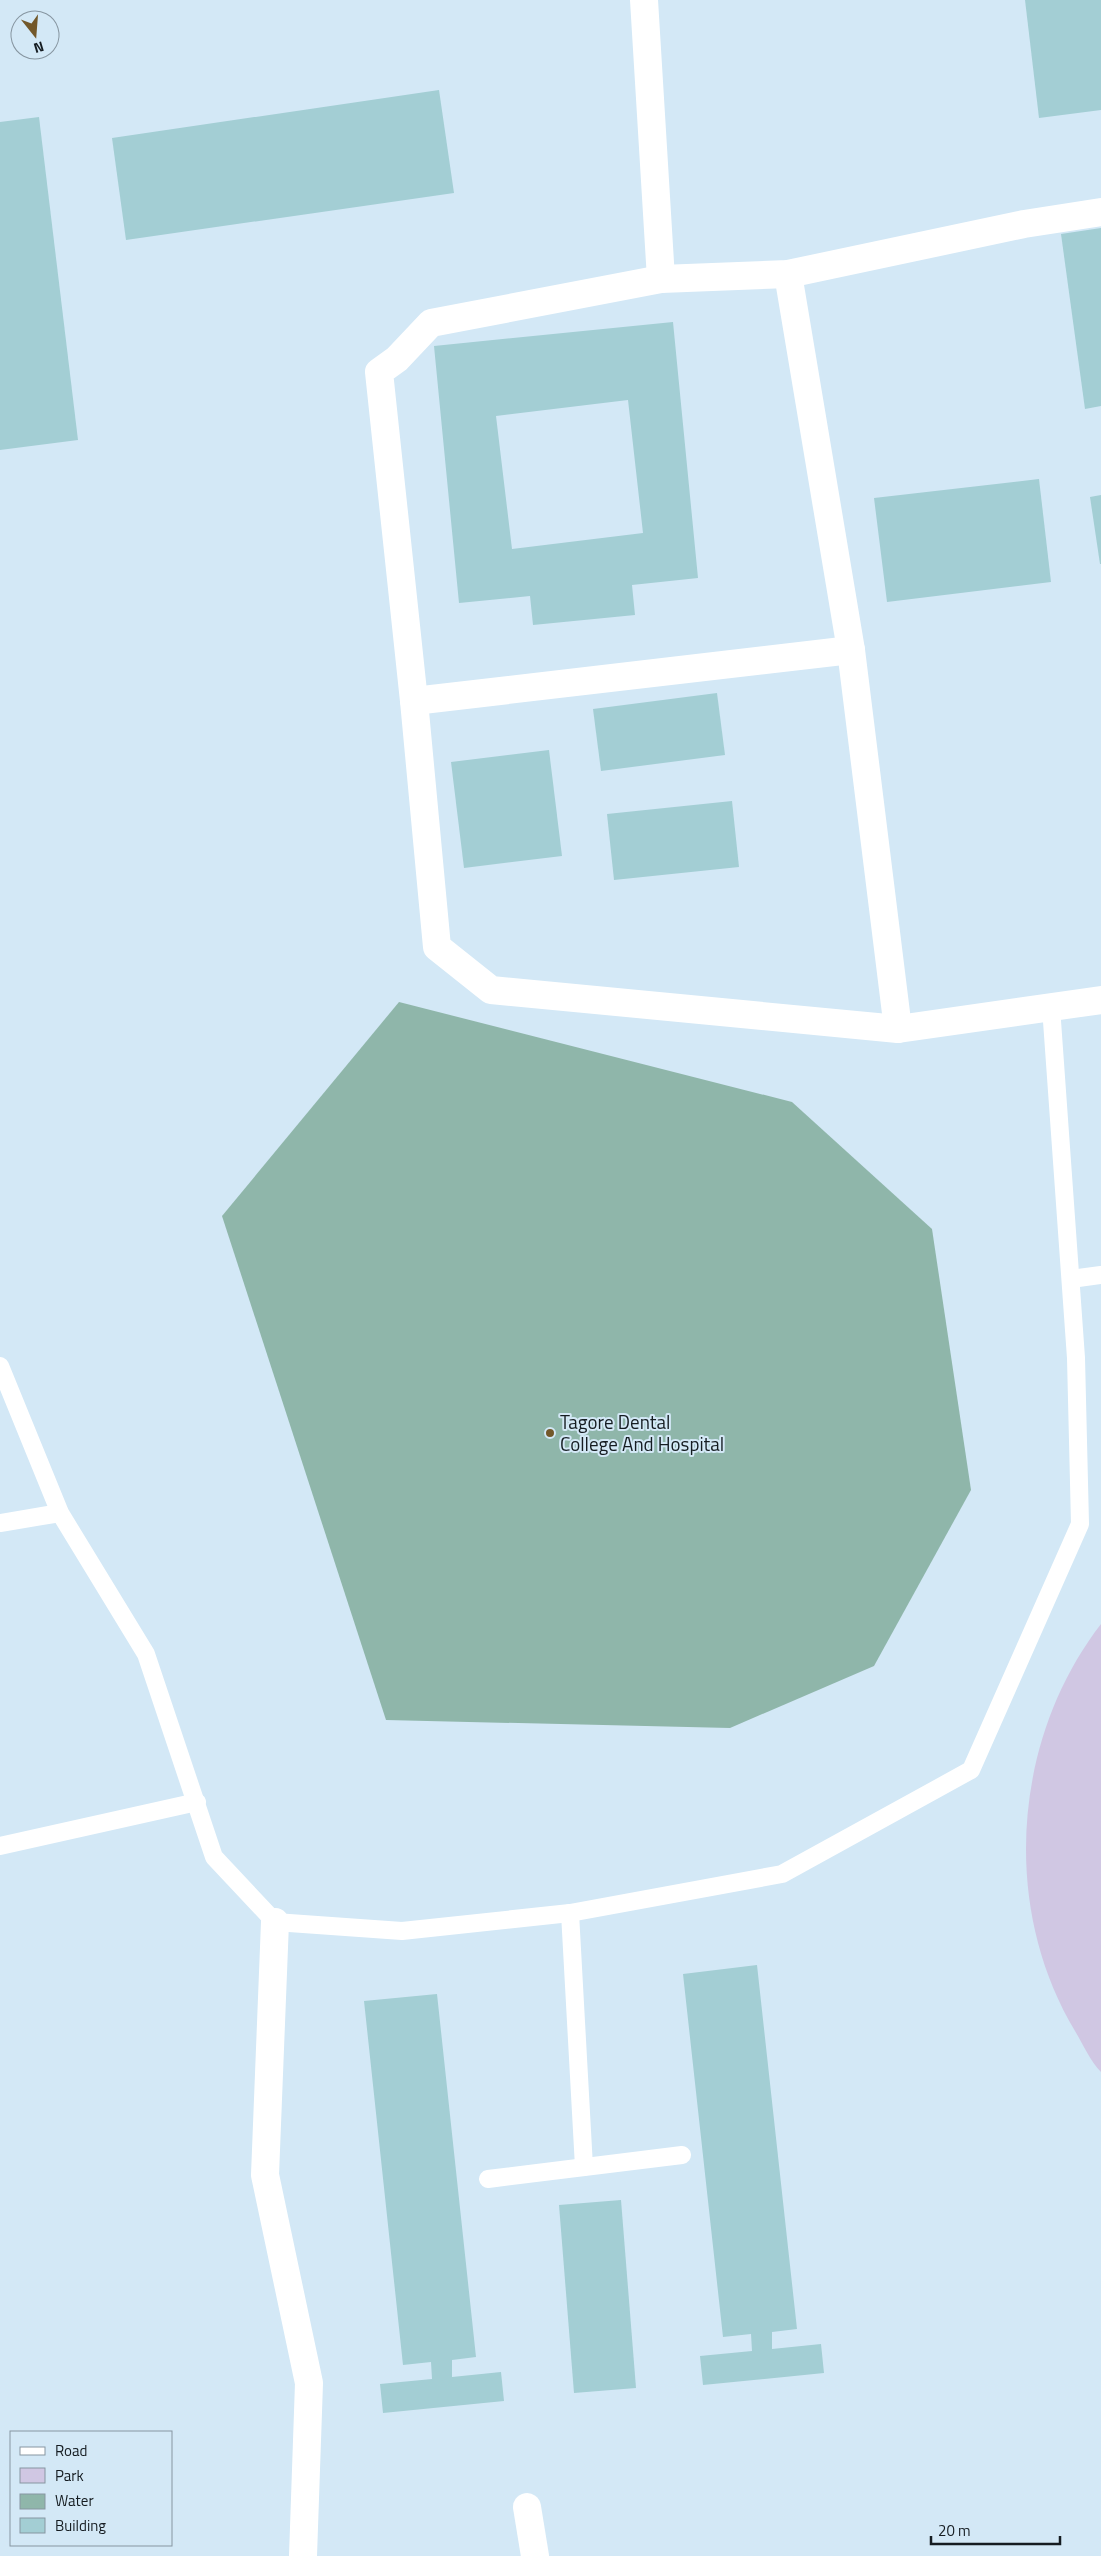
<svg xmlns="http://www.w3.org/2000/svg" width="1101" height="2556" viewBox="0 0 1101 2556" font-family="'Titillium Web',sans-serif">
  <style>
    .green { fill: #d0c7e3 }
    .water { fill: #8fb6aa }
    .building { fill: #a3ced4; fill-rule: evenodd }
    .lines { fill: none; stroke-linecap: round; stroke-linejoin: round }
    .lane { stroke: #fff; stroke-width: 18 }
    .street { stroke: #fff; stroke-width: 28 }
    .poi-dot { fill: #73582a; stroke: #d3e8f6; stroke-width: 2 }
    .labels { text-anchor: middle; stroke-width: 4; stroke-linejoin: round; paint-order: stroke }
    .poi-label { font-size: 19px; fill: #151c21; stroke: #d3e8f6; text-anchor: start }
  </style>
  <rect width="100%" height="100%" fill="#d3e8f6"/>
  <path class="green" d="M1101,1624V2072C1090,2061 1083,2044 1075,2031C1000,1906 1013,1738 1101,1624Z"/>
  <polygon class="water" points="399,1002 792,1102 932,1229 971,1490 874,1666 730,1728 386,1720 222,1216"/>
  <g class="building">
    <polygon points="1025,0 1101,0 1101,110 1039,118"/>
    <polygon points="439,90 454,193 126,240 112,138"/>
    <polygon points="39,117 78,440 0,450 0,122"/>
    <polygon points="1101,228 1101,406 1085,409 1061,234"/>
    <path d="M673,322L698,578L632,585L635,615L533,625L530,596L459,603L434,346ZM628,400L643,533L512,549L496,416Z"/>
    <polygon points="1039,479 1051,582 887,602 874,498"/>
    <polygon points="1101,495 1101,564 1100,564 1090,497"/>
    <polygon points="717,693 725,755 601,771 593,709"/>
    <polygon points="549,750 562,856 464,868 451,762"/>
    <polygon points="732,801 739,867 614,880 607,814"/>
    <polygon points="757,1965 797,2329 772,2332 772,2349 821,2344 824,2373 703,2385 700,2356 752,2351 751,2334 723,2337 683,1974"/>
    <polygon points="437,1994 476,2357 452,2360 452,2377 501,2372 504,2401 383,2413 380,2384 432,2379 431,2362 403,2365 364,2001"/>
    <polygon points="621,2200 636,2388 574,2393 559,2205"/>
  </g>
  <g class="lines">
    <g class="lane">
      <polyline points="1071,1279 1101,1275"/>
      <polyline points="0,1366 60,1513 146,1654 214,1857 275,1922 402,1931 570,1913 782,1874 971,1770 1080,1524 1076,1358 1051,1007"/>
      <polyline points="0,1523 60,1513"/>
      <polyline points="0,1846 197,1802"/>
      <polyline points="570,1913 584,2167"/>
      <polyline points="488,2179 682,2155"/>
    </g>
    <g class="street">
      <polyline points="644,0 661,279"/>
      <polyline points="1101,212 1024,224 788,274 661,279 431,323 397,359 379,372 414,701 437,947 491,990 898,1029 1101,1000"/>
      <polyline points="788,274 851,650 898,1029"/>
      <polyline points="414,701 851,650"/>
      <polyline points="275,1922 265,2175 309,2383 303,2556"/>
      <polyline points="527,2507 535,2556"/>
    </g>
  </g>
  <circle class="poi-dot" cx="550" cy="1433" r="5"/>
  <g class="labels">
    <g class="poi-label">
      <text x="560" y="1429">Tagore Dental<tspan x="560" dy="22">College And Hospital</tspan></text>
    </g>
  </g>
  <rect x="10" y="2431" width="162" height="115" fill="#d3e8f6" stroke="#8796a1"/>
  <rect x="20" y="2447" width="25" height="8" fill="#ffffff" stroke="#8796a1"/>
  <text x="55" y="2456" font-size="15" fill="#151c21">Road</text>
  <rect x="20" y="2468" width="25" height="15" fill="#d0c7e3" stroke="#8796a1"/>
  <text x="55" y="2481" font-size="15" fill="#151c21">Park</text>
  <rect x="20" y="2494" width="25" height="15" fill="#8fb6aa" stroke="#8796a1"/>
  <text x="55" y="2506" font-size="15" fill="#151c21">Water</text>
  <rect x="20" y="2518" width="25" height="15" fill="#a3ced4" stroke="#8796a1"/>
  <text x="55" y="2531" font-size="15" fill="#151c21">Building</text>
  <g transform="translate(35 35) rotate(163)"><circle r="24" fill="#d3e8f6" stroke="#8796a1"/>
  <path d="M0-4L9 19L0 12L-9 19Z" fill="#73582a"/>
  <text y="-8" font-size="14" font-weight="bold" text-anchor="middle" fill="#151c21">N</text>
  </g>
  <path d="M931 2536v8h129v-8" fill="none" stroke="#151c21" stroke-width="2.5"/>
  <text x="938" y="2536" font-size="15" fill="#151c21" stroke="#d3e8f6" stroke-width="4" paint-order="stroke">20 m</text>
</svg>
